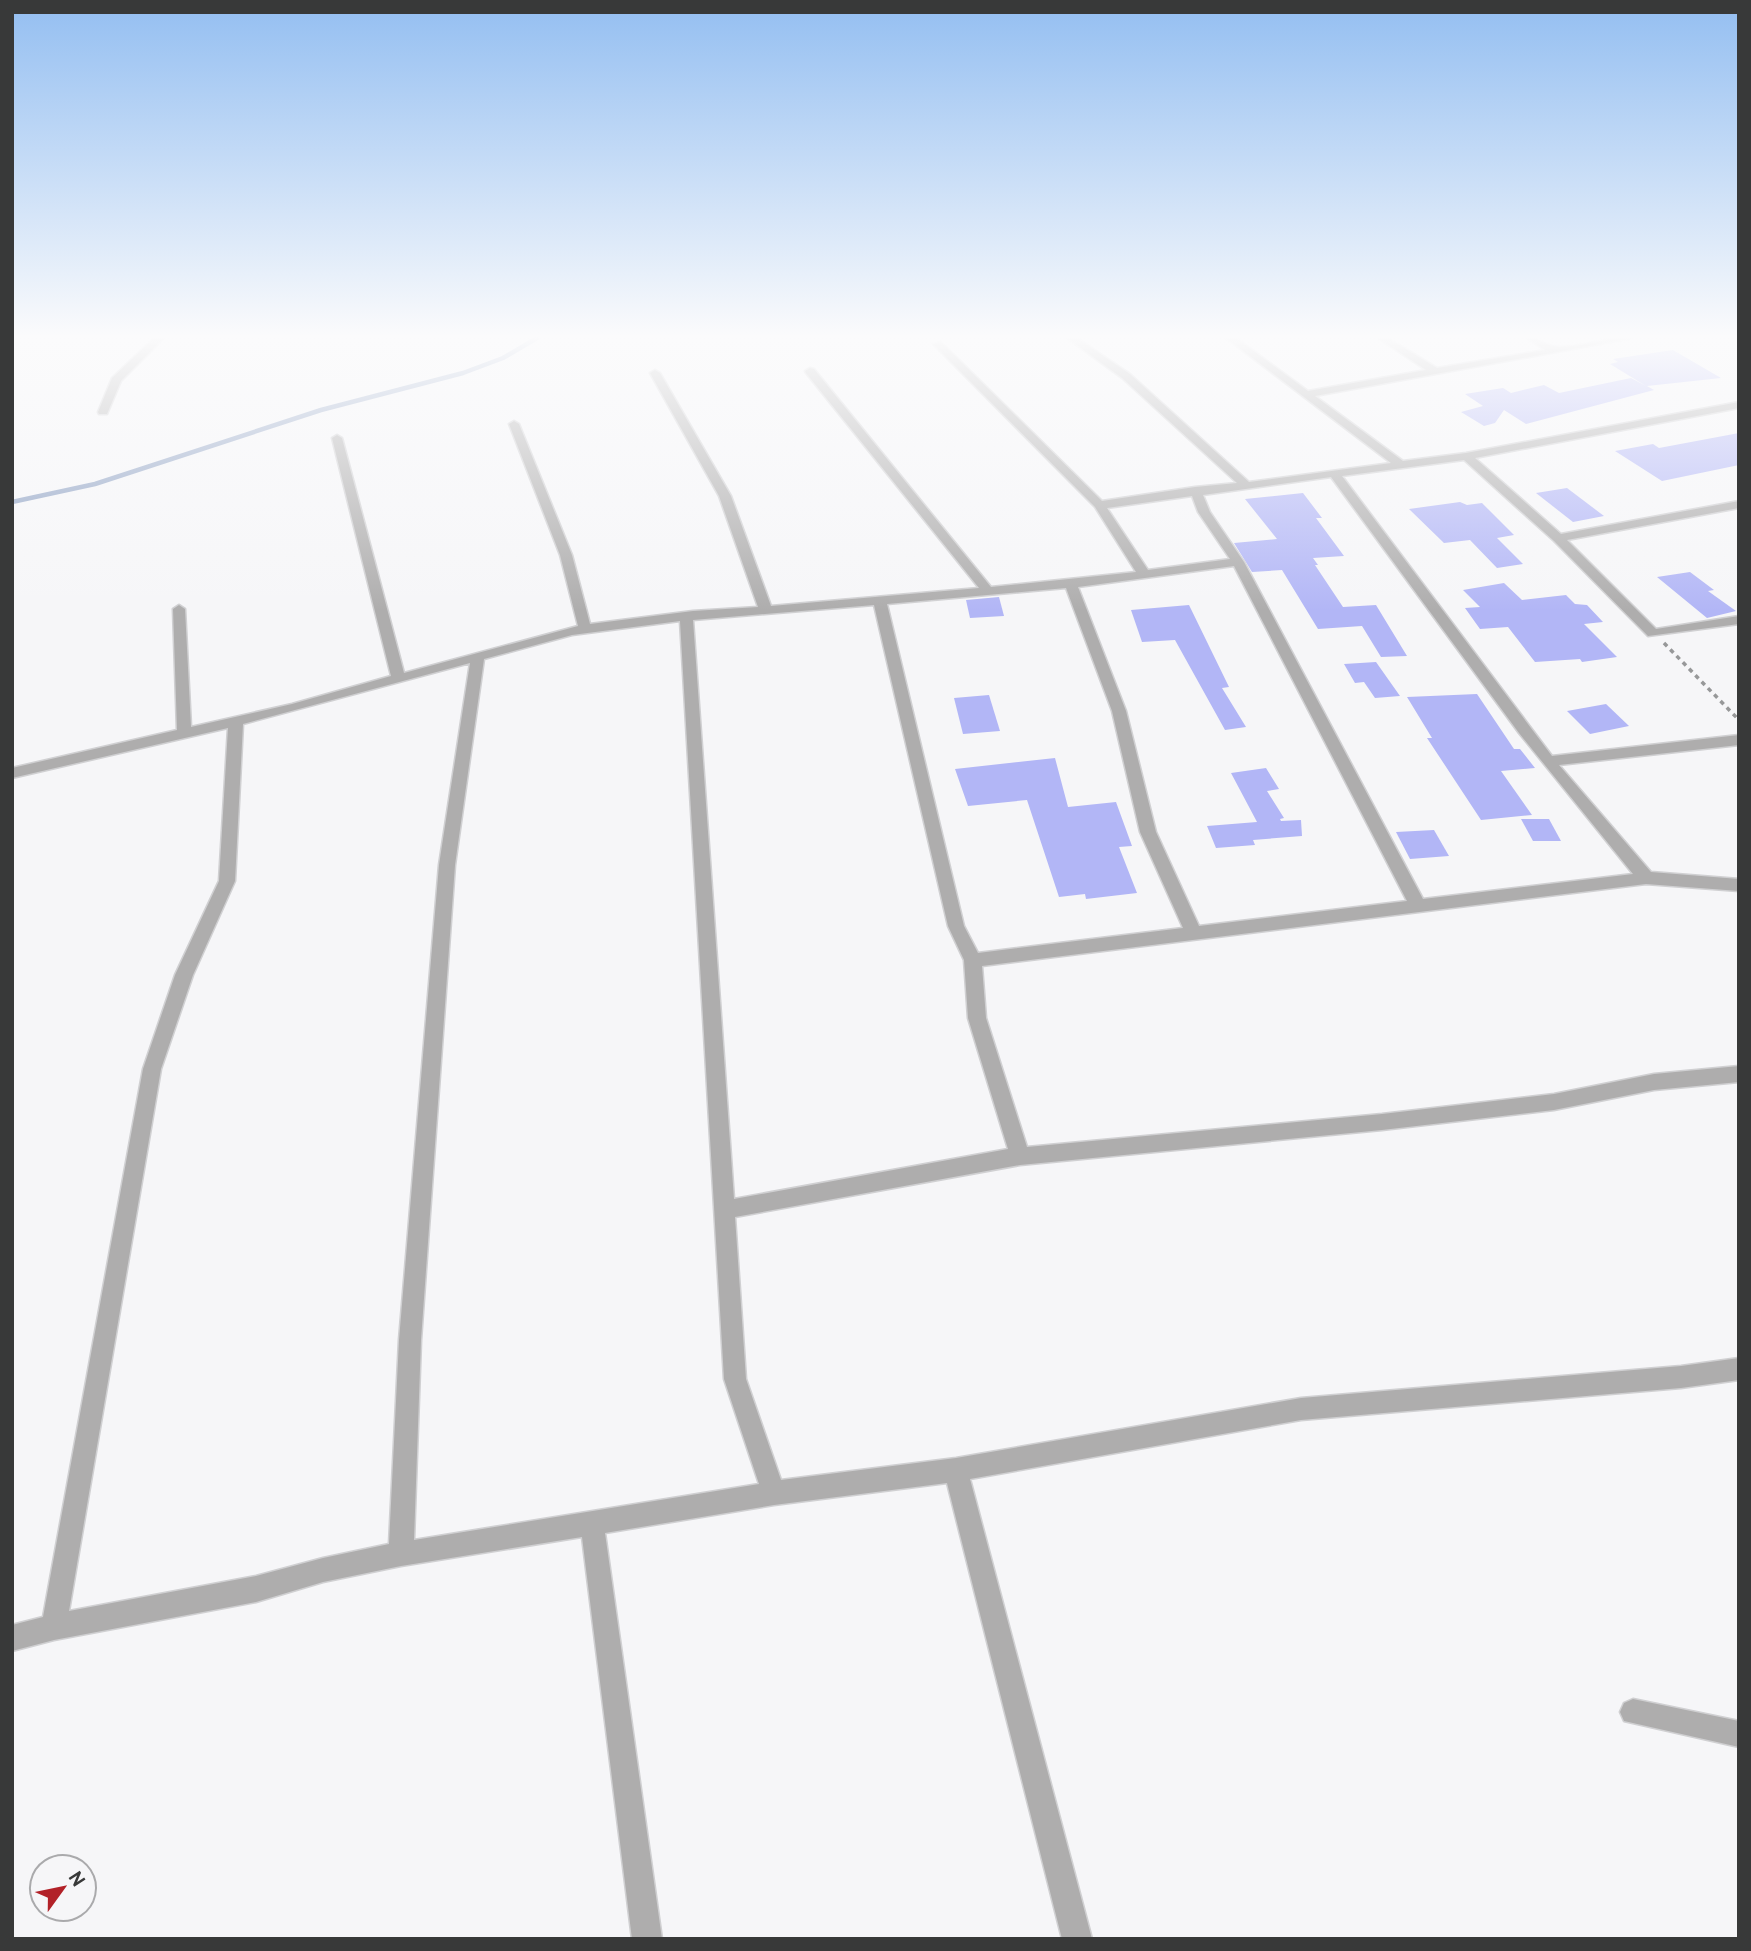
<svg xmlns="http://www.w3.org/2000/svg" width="1751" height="1951" viewBox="0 0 1751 1951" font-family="Overpass,sans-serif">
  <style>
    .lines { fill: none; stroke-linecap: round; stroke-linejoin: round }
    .stream { stroke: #8ea1c3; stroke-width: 4.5 }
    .building { fill: #b2b6f6 }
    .minor-casing { stroke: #d0d0d2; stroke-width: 3 }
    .path { stroke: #979899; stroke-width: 3.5; stroke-dasharray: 4.5 4.5; stroke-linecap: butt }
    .minor { fill: #aeadad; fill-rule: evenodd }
  </style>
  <rect width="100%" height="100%" fill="#f6f6f8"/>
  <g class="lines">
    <polyline class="stream" points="12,502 95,484 321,410 463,373 503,358 537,338"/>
  </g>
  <g class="building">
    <polygon points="1673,350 1721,378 1647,386 1654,390 1526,424 1504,410 1495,423 1484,426 1461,412 1483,406 1465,394 1503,388 1511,393 1544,385 1559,393 1631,378 1646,386 1610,364 1618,362 1613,359"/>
    <polygon points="1739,433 1739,465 1662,481 1615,451 1653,444 1659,448"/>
    <polygon points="1567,488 1604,516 1573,522 1536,493"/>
    <polygon points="1303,493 1322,518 1316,518 1344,556 1313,558 1318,565 1315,565 1343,607 1376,605 1407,656 1381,657 1362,626 1318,629 1282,570 1252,572 1234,543 1277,539 1245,499"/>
    <polygon points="1460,502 1467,505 1482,503 1514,535 1497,538 1523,564 1497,568 1470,540 1444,543 1409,509"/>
    <polygon points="1690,572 1714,590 1708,591 1736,611 1707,618 1657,577"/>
    <polygon points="1504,583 1522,600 1566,595 1575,604 1587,605 1603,622 1584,624 1617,657 1582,662 1580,659 1535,662 1508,627 1480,629 1465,608 1480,607 1463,590"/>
    <polygon points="999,597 1004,616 970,618 966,600"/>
    <polygon points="1189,605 1229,687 1222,688 1246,727 1225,730 1175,640 1142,642 1131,610"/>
    <polygon points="1376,662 1400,696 1375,698 1364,682 1355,683 1344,664"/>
    <polygon points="1477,694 1514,749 1520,749 1535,768 1501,771 1532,815 1481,820 1427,738 1432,738 1407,697"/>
    <polygon points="989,695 1000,731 963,734 954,698"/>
    <polygon points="1606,704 1629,726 1590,734 1567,711"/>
    <polygon points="1055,758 1068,807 1116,802 1132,846 1119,847 1137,893 1086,899 1085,894 1059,897 1027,800 968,806 955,769"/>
    <polygon points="1266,768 1279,789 1267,791 1284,818 1280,819 1281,821 1301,820 1302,836 1253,840 1255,845 1216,848 1207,826 1257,822 1231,773"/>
    <polygon points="1521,819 1549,819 1561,841 1533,841"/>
    <polygon points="1434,830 1449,856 1410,859 1396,832"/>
  </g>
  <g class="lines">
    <g class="minor-casing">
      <g id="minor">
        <polygon points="154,338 164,338 121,381 107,414 99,414 98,412 112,378"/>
        <path d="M1067,338H1077L1130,374L1249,482L1391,463L1226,338H1236L1308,391L1426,370L1378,338H1388L1437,368L1545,350L1527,338C1540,338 1548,347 1559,347C1584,347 1608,336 1633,338L1315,396L1403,461L1466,453L1739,402V408L1475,458L1561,534L1739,501V508L1567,540L1656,629L1739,616V624L1648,636L1554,541L1464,460L1342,476L1552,756L1739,735V745L1559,765L1651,872L1739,879V891L1646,884L982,966L986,1018L1027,1147L1382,1114L1554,1094L1654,1074L1739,1066V1082L1654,1090L1554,1110L1382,1130L1020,1165L735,1217L746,1379L781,1480L956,1458L1301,1398L1681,1366L1739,1358V1380L1681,1388L1301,1420L970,1479L1092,1939H1062L947,1483L774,1505L605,1533L662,1939H632L582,1537L401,1566L323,1582L256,1602L54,1640L12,1651V1625L43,1617L143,1069L175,975L219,881L228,728L12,778V768L177,730L173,609L179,605L185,609L191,727L292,704L391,676L332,438L337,435L342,438L404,673L578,626L560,555L509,424L514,421L519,424L572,555L590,624L693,611L758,607L719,496L650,373L655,370L660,373L731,496L771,606L979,588L806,373L805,371L810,368L814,369L991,587L1136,572L1095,507L933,344L941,342L1102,501L1195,487L1237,483L1122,378ZM1331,477L1519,733L1633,874L1423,899L1244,562L1210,512L1203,495ZM1192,496L1198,512L1230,559L1148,570L1107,508ZM1234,566L1407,901L1199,926L1156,832L1126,711L1078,587ZM1066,588L1112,711L1140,832L1183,928L978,953L964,926L887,604ZM874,605L948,926L964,960L968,1018L1008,1149L734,1199L693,620ZM680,621L724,1379L759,1484L414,1540L421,1340L455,865L484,659L572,635ZM470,663L439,865L399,1340L389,1544L323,1558L256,1576L69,1611L161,1069L193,975L235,881L243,724Z"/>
        <polygon points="1633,1699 1739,1721 1739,1747 1624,1721 1620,1712 1624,1703"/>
      </g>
    </g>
    <polyline class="path" points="1664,643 1739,720"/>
    <use href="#minor" class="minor"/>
  </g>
  <linearGradient id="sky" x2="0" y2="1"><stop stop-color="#93bef1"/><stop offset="0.55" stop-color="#fbfbfc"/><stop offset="1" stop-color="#fbfbfc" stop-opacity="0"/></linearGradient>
  <rect width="1751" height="611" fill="url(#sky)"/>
  <rect width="1751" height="1951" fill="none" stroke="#383939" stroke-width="28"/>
  <g transform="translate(63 1888) rotate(57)"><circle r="33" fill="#f6f6f8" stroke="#aaaaac" stroke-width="2"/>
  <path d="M0-5L12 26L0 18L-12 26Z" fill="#b22128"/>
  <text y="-10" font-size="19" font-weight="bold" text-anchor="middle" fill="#383939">N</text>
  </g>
</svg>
